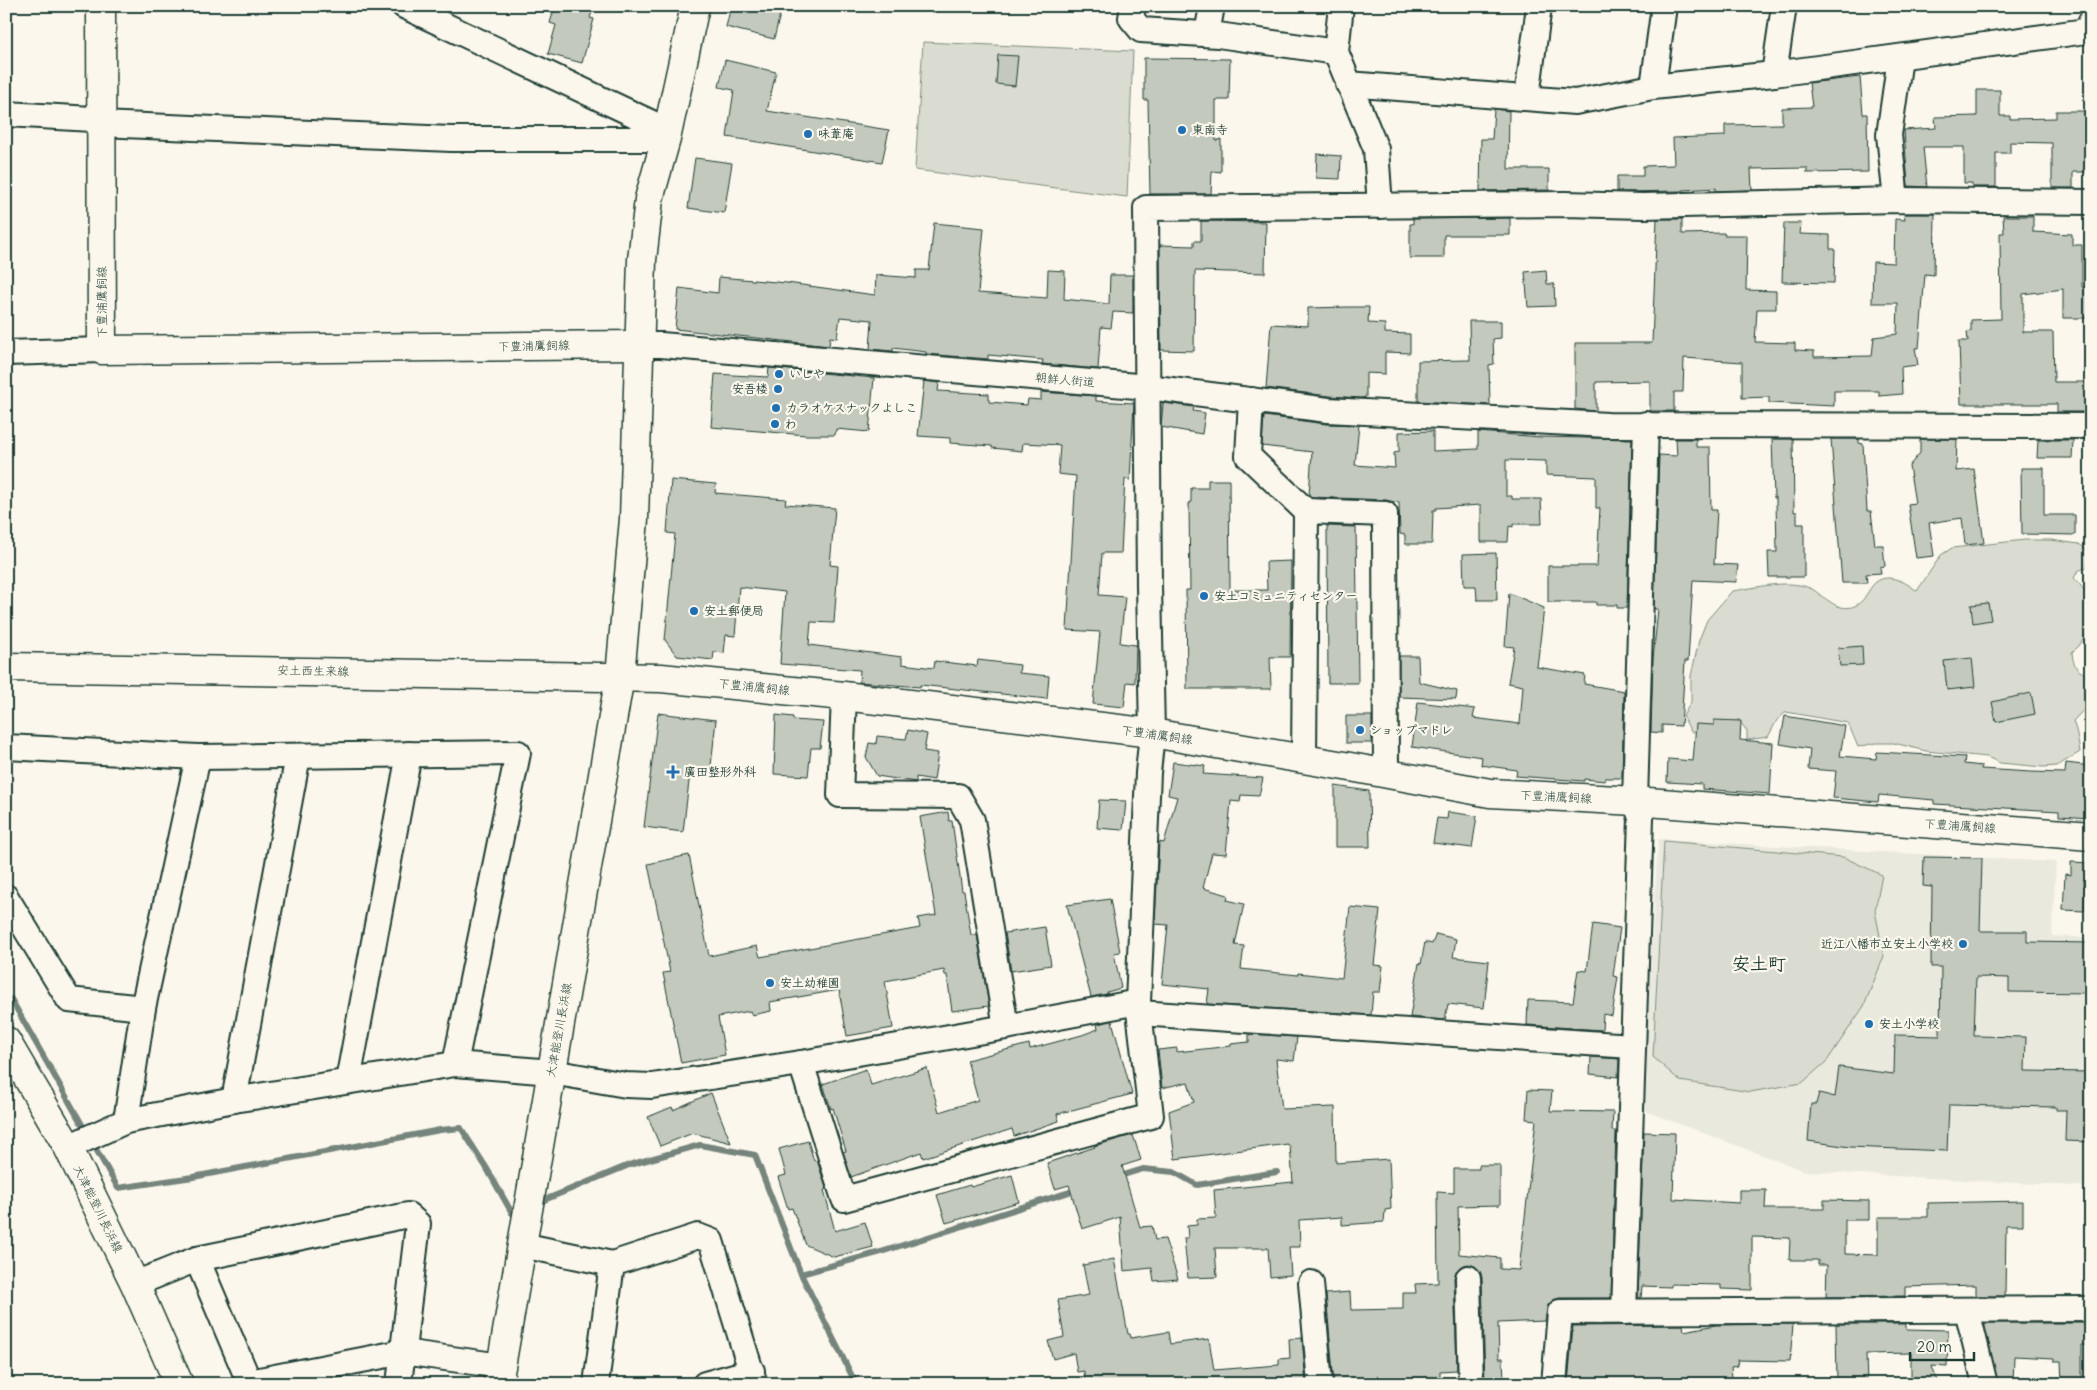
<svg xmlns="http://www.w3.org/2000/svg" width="2097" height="1390" viewBox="0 0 2097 1390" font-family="Delius,'Klee One',sans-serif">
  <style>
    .built { fill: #eae9de }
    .green { fill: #dbdcd1; stroke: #7d8c82 }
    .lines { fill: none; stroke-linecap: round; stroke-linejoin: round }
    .stream { stroke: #74847b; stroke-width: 6 }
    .building { fill: #c4c9be; stroke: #1f3d34 }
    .street-casing { stroke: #1f3d34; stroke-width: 28 }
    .secondary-casing { stroke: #1f3d34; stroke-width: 31 }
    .primary-casing { stroke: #1f3d34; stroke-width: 31 }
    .street { stroke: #fbf7ec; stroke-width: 24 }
    .secondary { stroke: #fbf7ec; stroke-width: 28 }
    .primary { stroke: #fbf7ec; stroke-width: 28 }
    .poi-dot { fill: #1f6fb2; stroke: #fbf7ec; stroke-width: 2 }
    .labels { text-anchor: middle; stroke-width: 4.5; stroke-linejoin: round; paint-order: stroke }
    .poi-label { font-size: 12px; font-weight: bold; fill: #1f3d34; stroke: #fbf7ec; text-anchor: start }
    .street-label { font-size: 12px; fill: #1f3d34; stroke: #fbf7ec }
    .district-label { font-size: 18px; font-weight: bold; fill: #1f3d34; stroke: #fbf7ec }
  </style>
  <rect width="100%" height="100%" fill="#fbf7ec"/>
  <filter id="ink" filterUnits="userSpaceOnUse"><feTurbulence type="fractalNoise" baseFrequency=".02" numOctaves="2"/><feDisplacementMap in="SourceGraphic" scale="10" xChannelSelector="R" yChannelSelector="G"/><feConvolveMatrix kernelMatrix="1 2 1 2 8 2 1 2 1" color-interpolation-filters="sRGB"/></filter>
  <g filter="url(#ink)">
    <polygon class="built" points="1658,839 2056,862 2052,936 2091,938 2091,1187 1805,1171 1642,1110"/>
    <g class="green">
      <polygon points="923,42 1133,51 1127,197 915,170"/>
      <path d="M2025,540H2051L2079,544L2089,551L2087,567L2078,571L2074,578L2088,594L2090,628L2079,646L2072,652C2073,666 2077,673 2091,675V702L2073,721L2076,730L2080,752L2057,766L2043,767L2000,763L1987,757L1926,751L1894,743H1875L1858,747L1848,723L1786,712L1777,720L1768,737L1747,740V731L1738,719L1734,730L1691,732L1683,716L1691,702V676L1699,640L1707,620L1732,591C1756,588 1789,578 1812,589C1824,596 1836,611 1852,607C1866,603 1867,589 1876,582C1889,572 1907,583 1917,591L1941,555L1952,548Z"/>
      <polygon points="1664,841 1843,857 1882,875 1875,911 1884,956 1864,1006 1827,1061 1802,1083 1750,1092 1680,1081 1653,1057"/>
    </g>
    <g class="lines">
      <g class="stream">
        <polyline points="6,999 11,999 118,1188 193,1177 440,1130 461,1128 486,1167 512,1213 521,1210"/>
        <polyline points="1117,1177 1143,1169 1174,1172 1197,1185 1277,1172"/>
        <polyline points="537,1203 629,1165 700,1145 755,1155 801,1274 856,1384"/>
        <polyline points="801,1274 881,1252 1079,1189"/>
      </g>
    </g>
    <g class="building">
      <polygon points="555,6 594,6 590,18 594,19 582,63 548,54 556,25 550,23"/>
      <polygon points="731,6 782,6 774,39 726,27"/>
      <polygon points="998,55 1018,56 1015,86 996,84"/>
      <polygon points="1144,58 1230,59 1229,100 1216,100 1216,141 1221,139 1221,172 1212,171 1211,194 1150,194 1148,100 1144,100"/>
      <polygon points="725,60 776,72 767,111 889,130 882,162 727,137 734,90 719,87"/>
      <polygon points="1860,77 1863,114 1867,114 1868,172 1807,173 1807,168 1751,169 1752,190 1716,191 1716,188 1683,190 1683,191 1617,192 1617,176 1643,176 1643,166 1674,165 1673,138 1725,136 1725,125 1782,124 1782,108 1812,107 1809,83"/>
      <polygon points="1977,90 2000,90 2000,116 2010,116 2010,119 2056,118 2056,111 2091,111 2091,172 2073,172 2073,188 2052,188 2052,143 2010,142 2010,153 1996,153 1996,187 1972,187 1972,183 1964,183 1964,147 1923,147 1927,187 1908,186 1904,130 1936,128 1935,117 1977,116"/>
      <polygon points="1494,109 1509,111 1508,169 1549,169 1549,190 1480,191 1481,139 1492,139"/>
      <polygon points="1317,154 1341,156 1340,179 1316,178"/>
      <polygon points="695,158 732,163 724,213 688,208"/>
      <polygon points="1904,214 1935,214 1934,275 1925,274 1919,348 1915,348 1918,365 1901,367 1902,394 1879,396 1879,391 1834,391 1834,406 1769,403 1769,397 1742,398 1742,362 1684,358 1683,392 1674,392 1674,411 1650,411 1650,381 1596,382 1596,411 1575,409 1575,343 1652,343 1657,219 1682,219 1682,234 1724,233 1724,235 1747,235 1746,290 1776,291 1776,309 1757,309 1755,342 1795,343 1795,350 1814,351 1814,357 1872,356 1874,337 1897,334 1898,303 1872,303 1873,262 1894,263 1895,219 1905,220"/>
      <polygon points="2003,216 2033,216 2033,232 2072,234 2072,245 2082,245 2082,287 2090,288 2090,318 2063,318 2063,289 2023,294 2023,332 2053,332 2054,382 2087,382 2087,412 2057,412 2057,404 1961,404 1959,341 1968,341 1967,332 1971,331 1971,320 2001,319 2000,233 2004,233"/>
      <polygon points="1510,218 1510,235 1444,235 1444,258 1410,258 1410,224 1413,224 1413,219"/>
      <polygon points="1201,221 1266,222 1265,273 1195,271 1194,351 1161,350 1160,245 1194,246 1194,241 1201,241"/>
      <polygon points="934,223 984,228 978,293 1047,298 1048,270 1065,271 1064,299 1109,304 1110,275 1133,275 1133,313 1113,312 1111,328 1101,327 1098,369 1042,364 1043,360 988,355 988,359 926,354 926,352 893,348 893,351 870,349 872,320 840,317 837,338 830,337 829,346 675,329 679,288 718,293 719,277 787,283 875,295 876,275 916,278 916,270 929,270"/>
      <polygon points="1784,223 1801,223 1800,234 1830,235 1830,249 1835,249 1834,283 1782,282"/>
      <polygon points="1546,270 1547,284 1554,284 1555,306 1528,307 1525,272"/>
      <polygon points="1348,307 1369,307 1368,323 1385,324 1385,333 1410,334 1410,353 1385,352 1385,374 1366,373 1366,397 1361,398 1329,396 1266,388 1271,324 1308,326 1308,308"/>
      <polygon points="1469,321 1501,321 1501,338 1493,339 1494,364 1489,365 1490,405 1418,401 1418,361 1470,360"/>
      <polygon points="769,368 874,378 869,432 836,429 835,435 806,435 711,427 715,374 768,377"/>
      <polygon points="924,381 939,383 938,391 989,394 989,402 1027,405 1028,399 1041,400 1041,392 1096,396 1096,401 1134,403 1130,480 1125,479 1121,553 1102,553 1099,595 1125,597 1120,643 1136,645 1135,683 1127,682 1124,707 1093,704 1100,632 1067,630 1076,476 1058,474 1060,445 1023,443 1022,451 992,448 992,446 950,443 950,438 918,436"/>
      <polygon points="1163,403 1194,407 1193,411 1205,413 1202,434 1161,427"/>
      <polygon points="1264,416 1326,424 1359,425 1355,465 1395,468 1394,453 1399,452 1399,432 1433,431 1433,451 1478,449 1478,432 1540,437 1632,439 1627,608 1617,608 1617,605 1596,605 1596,602 1548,602 1548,566 1597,566 1600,508 1596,508 1596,477 1546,475 1546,461 1506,460 1506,496 1512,496 1512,499 1541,499 1542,524 1513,524 1513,527 1509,526 1508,542 1481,542 1481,505 1436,508 1436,510 1433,510 1432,544 1405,544 1405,535 1400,534 1399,503 1386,500 1312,497 1309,495 1312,452 1262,446"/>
      <polygon points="1676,439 1696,439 1696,447 1710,447 1711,510 1717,510 1714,564 1738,565 1736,582 1693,580 1688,661 1685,661 1681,726 1662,725 1662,733 1651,732 1653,659 1658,609 1654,609 1659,455 1677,456"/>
      <polygon points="1772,439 1793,439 1794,512 1797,512 1797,524 1804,524 1804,577 1769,577 1768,552 1777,552 1776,498 1774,498"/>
      <polygon points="1831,439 1859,439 1859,443 1863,444 1867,511 1871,511 1875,545 1883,545 1885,566 1880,567 1881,573 1866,574 1867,583 1842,583"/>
      <polygon points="1920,439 1957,439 1956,471 1974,469 1984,543 1965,545 1962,518 1929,523 1934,556 1916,558 1908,504 1915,503 1909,466 1920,453"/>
      <polygon points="2038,440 2073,440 2072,458 2037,458"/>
      <polygon points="2021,468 2044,468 2044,515 2075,515 2075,535 2022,534"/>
      <polygon points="671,480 716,484 715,493 786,499 785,504 835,508 830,565 838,566 834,623 811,622 809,645 902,657 902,664 934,668 935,661 977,666 978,660 1020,665 1019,673 1049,676 1047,699 920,685 920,687 859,682 860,670 780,664 785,592 739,587 735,636 726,635 724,653 714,652 713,660 677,656 665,640 675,534 667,533"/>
      <polygon points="1208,480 1229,480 1230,590 1267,590 1266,562 1291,561 1290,657 1270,657 1271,689 1187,689 1186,590 1190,590 1189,503 1191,503 1191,488 1208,488"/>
      <polygon points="1327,526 1356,527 1358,683 1328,683"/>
      <polygon points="1496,553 1497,600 1477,600 1476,586 1464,586 1463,554"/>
      <polygon points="1509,593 1544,608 1537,667 1585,675 1584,684 1624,691 1622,778 1605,778 1605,781 1584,779 1584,781 1516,776 1517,770 1481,765 1482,757 1412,747 1418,702 1475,709 1473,718 1520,724 1523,686 1508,683 1514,647 1505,646"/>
      <polygon points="1988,603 1991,620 1973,623 1971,605"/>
      <polygon points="1862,646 1863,665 1840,666 1838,648"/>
      <polygon points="1399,656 1418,656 1419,682 1457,691 1456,699 1399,697"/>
      <polygon points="1972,658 1975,687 1947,690 1944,661"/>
      <polygon points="2031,693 2035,714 1996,722 1992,702"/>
      <polygon points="658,713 716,720 710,775 690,773 683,832 644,827"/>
      <polygon points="776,715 793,717 793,720 823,722 820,748 811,748 808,776 774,774"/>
      <rect x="1346" y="716" width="26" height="27"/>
      <polygon points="1785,716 1845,726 1840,756 1876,759 1877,752 1965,757 1964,764 1982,766 1981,769 2031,772 2065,773 2066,763 2091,766 2091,818 2059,816 2059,811 1934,804 1934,800 1879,795 1878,802 1833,798 1836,771 1808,769 1810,749 1780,744"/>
      <polygon points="1714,720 1741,721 1740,740 1773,743 1770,794 1702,789 1702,784 1667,782 1668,759 1693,761 1696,724 1714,725"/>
      <polygon points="908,730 927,734 924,751 938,753 934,780 916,777 916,782 877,776 866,757 869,743 876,744 877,736 906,739"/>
      <polygon points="1173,762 1205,766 1203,774 1263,778 1259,796 1241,795 1240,802 1231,801 1226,854 1212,853 1203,888 1228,895 1227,900 1244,904 1235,945 1244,946 1241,969 1298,975 1298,973 1342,978 1350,907 1380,910 1374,965 1383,966 1380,992 1373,992 1371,1015 1207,1004 1209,989 1162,984 1168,925 1155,924 1159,842 1164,843 1177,797 1168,795"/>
      <polygon points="1335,786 1369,791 1370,847 1335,847"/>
      <polygon points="1099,800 1126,801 1123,830 1097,828"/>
      <polygon points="948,812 949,821 952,821 962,891 964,891 971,935 977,935 989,1006 952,1011 947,975 945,975 944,970 885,981 893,1028 847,1036 839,990 770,1002 771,1011 752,1015 750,1011 718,1017 725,1055 681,1063 663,973 670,972 648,864 689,855 709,956 757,946 760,957 920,928 918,918 936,915 920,817"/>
      <polygon points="1448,812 1477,816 1472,848 1433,843 1437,818 1447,819"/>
      <polygon points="1924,857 1982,858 1980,931 2027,931 2027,942 2091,943 2091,993 2009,992 2009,978 1976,977 1974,1036 2026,1037 2025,1071 2091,1072 2091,1142 2065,1141 2066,1110 2056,1110 2056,1107 1949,1105 1947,1151 1850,1147 1808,1141 1811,1104 1816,1104 1819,1093 1835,1097 1839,1067 1894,1074 1895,1035 1940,1036 1941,967 1931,967 1932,887 1923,886"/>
      <polygon points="2071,862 2091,863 2091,888 2085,888 2084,911 2063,910 2065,874 2071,875"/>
      <polygon points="1110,899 1120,952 1114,953 1121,988 1107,992 1107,994 1091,997 1067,905"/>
      <polygon points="1593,924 1620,928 1613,976 1618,977 1612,1016 1603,1014 1602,1030 1527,1025 1528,1000 1573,1002 1578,970 1587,971"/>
      <polygon points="1045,927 1051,965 1011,971 1005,933"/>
      <polygon points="1436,934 1456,939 1453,957 1489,961 1484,1008 1448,1004 1445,1020 1410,1017 1419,963 1421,964 1425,942 1432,944"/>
      <polygon points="1112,1021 1132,1094 1057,1114 1059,1121 1014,1136 1012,1129 923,1158 921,1152 851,1177 843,1152 846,1151 833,1108 831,1109 823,1084 866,1069 871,1085 927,1068 939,1112 978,1100 967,1060 1029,1044 1030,1049 1082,1035 1098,1029 1097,1024"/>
      <polygon points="1249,1034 1297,1037 1294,1061 1276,1059 1282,1109 1335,1107 1336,1163 1389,1159 1391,1209 1385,1210 1384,1222 1342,1225 1342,1217 1299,1220 1300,1247 1289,1247 1291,1275 1270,1277 1268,1248 1215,1248 1217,1277 1188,1278 1184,1238 1188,1238 1187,1226 1197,1225 1197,1219 1216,1218 1214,1190 1293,1182 1290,1146 1288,1146 1288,1144 1175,1159 1169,1111 1194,1102 1188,1082 1162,1088 1158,1050 1177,1048 1177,1052 1231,1046 1231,1044 1249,1042"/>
      <polygon points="1591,1057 1619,1059 1618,1077 1590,1074"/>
      <polygon points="1528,1090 1552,1091 1550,1111 1613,1112 1612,1131 1616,1131 1611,1298 1559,1298 1553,1300 1548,1305 1545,1321 1498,1323 1499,1358 1503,1358 1504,1382 1485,1383 1482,1277 1480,1271 1475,1266 1468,1264 1461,1266 1456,1271 1454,1278 1457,1370 1440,1371 1440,1384 1334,1384 1326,1294 1350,1292 1351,1310 1403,1309 1403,1293 1416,1293 1415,1284 1438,1283 1437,1192 1454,1193 1454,1169 1479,1169 1479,1165 1500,1165 1500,1205 1458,1206 1459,1254 1500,1258 1500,1269 1519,1270 1536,1120 1526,1119"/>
      <polygon points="711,1093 731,1143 693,1133 660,1146 648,1117 672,1107 673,1110"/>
      <polygon points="1644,1132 1675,1133 1673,1199 1739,1203 1739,1190 1766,1190 1765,1209 1824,1209 1824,1200 1869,1201 1869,1220 1845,1220 1845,1254 1878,1255 1878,1217 1928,1217 1928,1203 2023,1201 2023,1225 2006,1225 2005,1296 1976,1296 1976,1285 1905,1287 1905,1296 1826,1297 1827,1265 1818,1265 1818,1260 1789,1260 1790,1238 1752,1237 1752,1290 1721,1289 1721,1285 1671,1284 1671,1287 1642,1286 1641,1298 1638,1298"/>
      <polygon points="1133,1135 1141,1160 1122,1166 1140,1227 1152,1226 1155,1240 1165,1239 1178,1279 1154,1281 1152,1268 1124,1271 1120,1217 1082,1229 1069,1185 1055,1189 1047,1163 1095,1147 1094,1146"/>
      <polygon points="808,1141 814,1161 817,1160 825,1185 826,1189 824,1190 835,1231 865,1222 873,1247 834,1257 806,1245 792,1208 788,1209 778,1177 786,1175 779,1149"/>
      <polygon points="1012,1175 1019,1202 946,1223 937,1195 970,1185 971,1187"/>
      <polygon points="1114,1259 1128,1334 1130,1334 1131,1338 1168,1332 1170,1344 1209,1339 1214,1370 1279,1365 1279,1359 1290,1358 1289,1339 1302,1338 1306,1384 1085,1384 1084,1371 1077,1372 1074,1353 1053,1359 1048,1341 1064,1337 1058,1300 1089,1295 1083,1265"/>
      <polygon points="1984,1323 2091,1323 2091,1345 2082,1345 2082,1384 2062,1384 2061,1361 2054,1361 2054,1358 2014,1356 2013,1384 1998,1384"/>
      <polygon points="1793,1324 1790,1361 1737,1360 1738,1366 1731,1367 1732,1378 1699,1384 1568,1384 1573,1326 1683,1325 1684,1331 1716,1325"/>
      <polygon points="1836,1324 1906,1324 1906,1329 1948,1330 1947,1367 1932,1366 1938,1384 1911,1384 1911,1353 1866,1354 1867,1384 1837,1384"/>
    </g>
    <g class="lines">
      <g class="street-casing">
        <g id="street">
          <polyline points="404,6 654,124 666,139"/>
          <polyline points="1133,6 1131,18 1141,30 1218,35 1336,52"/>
          <polyline points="1341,6 1336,52 1376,149 1380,206"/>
          <polyline points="1784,6 1774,74 2086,31 2091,21"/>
          <polyline points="1207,34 1212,6"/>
          <polyline points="1348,84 1575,102 1653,87 1774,74"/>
          <polyline points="1653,87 1664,6"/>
          <polyline points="1527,97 1539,6"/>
          <polyline points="6,114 92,119 100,124 451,139 666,139"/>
          <polyline points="1896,200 1889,135 1900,58"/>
          <polyline points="638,345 661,345 1148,387 1328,410 1608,425 2091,426"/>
          <polyline points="6,353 102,350"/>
          <polyline points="1251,400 1248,456 1306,511"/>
          <polyline points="844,696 840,795 958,796 972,820 1006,1027"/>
          <polyline points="6,747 198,757 518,753 455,1064"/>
          <polyline points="1304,759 1306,511 1385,514 1386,774"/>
          <polyline points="6,897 69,1000 143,1008"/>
          <polyline points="1139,1013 1632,1046"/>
          <polyline points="801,1063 844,1199 1151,1116 1138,1002 1148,773 1152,733 1149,585 1146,208 1565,204 1643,206 1896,200 2091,202"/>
          <polyline points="348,1081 409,754"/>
          <polyline points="234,1100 298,756"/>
          <polyline points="126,1121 143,1008 198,757"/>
          <polyline points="68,1147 126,1121 234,1100 455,1064 552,1072 626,1085 652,1086 801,1063 1006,1027 1138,1002"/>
          <polyline points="522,1245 612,1264 698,1236 711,1241 755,1384"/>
          <polyline points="197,1259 250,1384"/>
          <polyline points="1468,1278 1471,1384"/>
          <polyline points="1311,1283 1320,1384"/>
          <polyline points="135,1284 197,1259 408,1215 418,1224 399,1384"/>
          <polyline points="1967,1310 1985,1384"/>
          <polyline points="1624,1312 1641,818 1635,801 1646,424"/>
          <polyline points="249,1382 403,1352 501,1366"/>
          <polyline points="596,1384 612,1264"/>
          <polyline points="705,1384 752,1371"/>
          <polyline points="1554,1384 1560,1312 2091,1309"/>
        </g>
      </g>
      <g class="secondary-casing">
        <g id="secondary">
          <polyline points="101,6 102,350 638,345"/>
          <polyline points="6,667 661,678 844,696 1152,733 1356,768 1490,793 1635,801 2091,836"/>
          <polyline points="620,676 634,519 642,260 649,199 666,139 695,6"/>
        </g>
      </g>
      <g class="primary-casing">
        <g id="primary">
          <polyline points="6,1041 68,1147 135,1284 179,1384"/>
          <polyline points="498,1384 620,676"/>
        </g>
      </g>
      <use href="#street" class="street"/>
      <use href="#secondary" class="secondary"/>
      <use href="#primary" class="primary"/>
    </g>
  </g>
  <g class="poi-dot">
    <circle cx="1182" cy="130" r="5"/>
    <circle cx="808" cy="134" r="5"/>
    <circle cx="779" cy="374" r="5"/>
    <circle cx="778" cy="389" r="5"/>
    <circle cx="776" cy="408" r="5"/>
    <circle cx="775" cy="424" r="5"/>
    <circle cx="1204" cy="596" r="5"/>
    <circle cx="694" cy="611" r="5"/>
    <circle cx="1360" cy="730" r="5"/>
    <path d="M670.5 764.5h5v5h5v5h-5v5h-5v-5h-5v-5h5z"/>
    <circle cx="1963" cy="944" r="5"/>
    <circle cx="770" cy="983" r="5"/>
    <circle cx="1869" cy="1024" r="5"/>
  </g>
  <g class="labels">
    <g class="poi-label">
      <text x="1192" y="134">東南寺</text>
      <text x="818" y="138">味葦庵</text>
      <text x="789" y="378">いしや</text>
      <text x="768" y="393" text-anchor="end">安吾楼</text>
      <text x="786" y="412">カラオケスナックよしこ</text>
      <text x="785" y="428">わ</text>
      <text x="1214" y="600">安土コミュニティセンター</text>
      <text x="704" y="615">安土郵便局</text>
      <text x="1370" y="734">ショップマドレ</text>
      <text x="684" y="776">廣田整形外科</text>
      <text x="1953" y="948" text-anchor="end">近江八幡市立安土小学校</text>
      <text x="780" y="987">安土幼稚園</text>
      <text x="1879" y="1028">安土小学校</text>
    </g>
    <g class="street-label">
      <text transform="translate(102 302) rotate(-90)" y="4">下豊浦鷹飼線</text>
      <text transform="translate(534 346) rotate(-1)" y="4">下豊浦鷹飼線</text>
      <text transform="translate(1065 380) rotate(5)" y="4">朝鮮人街道</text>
      <text transform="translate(313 671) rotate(1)" y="4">安土西生来線</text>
      <text transform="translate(754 687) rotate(6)" y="4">下豊浦鷹飼線</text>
      <text transform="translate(1157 735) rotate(8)" y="4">下豊浦鷹飼線</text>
      <text transform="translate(1556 797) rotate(3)" y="4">下豊浦鷹飼線</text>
      <text transform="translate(1960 826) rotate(4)" y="4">下豊浦鷹飼線</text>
      <text transform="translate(559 1030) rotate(-80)" y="4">大津能登川長浜線</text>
      <text transform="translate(98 1209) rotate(64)" y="4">大津能登川長浜線</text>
    </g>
    <g class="district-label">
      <text x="1759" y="970">安土町</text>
    </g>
  </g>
  <rect width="2097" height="1390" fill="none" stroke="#fbf7ec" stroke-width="25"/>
  <rect x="12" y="12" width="2072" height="1365" fill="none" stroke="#1f3d34" stroke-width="2" filter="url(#ink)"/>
  <path d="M1910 1352v8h64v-8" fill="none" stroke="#1f3d34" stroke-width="2.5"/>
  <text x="1917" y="1352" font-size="15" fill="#1f3d34" stroke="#fbf7ec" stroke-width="4" paint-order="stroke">20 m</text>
</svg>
